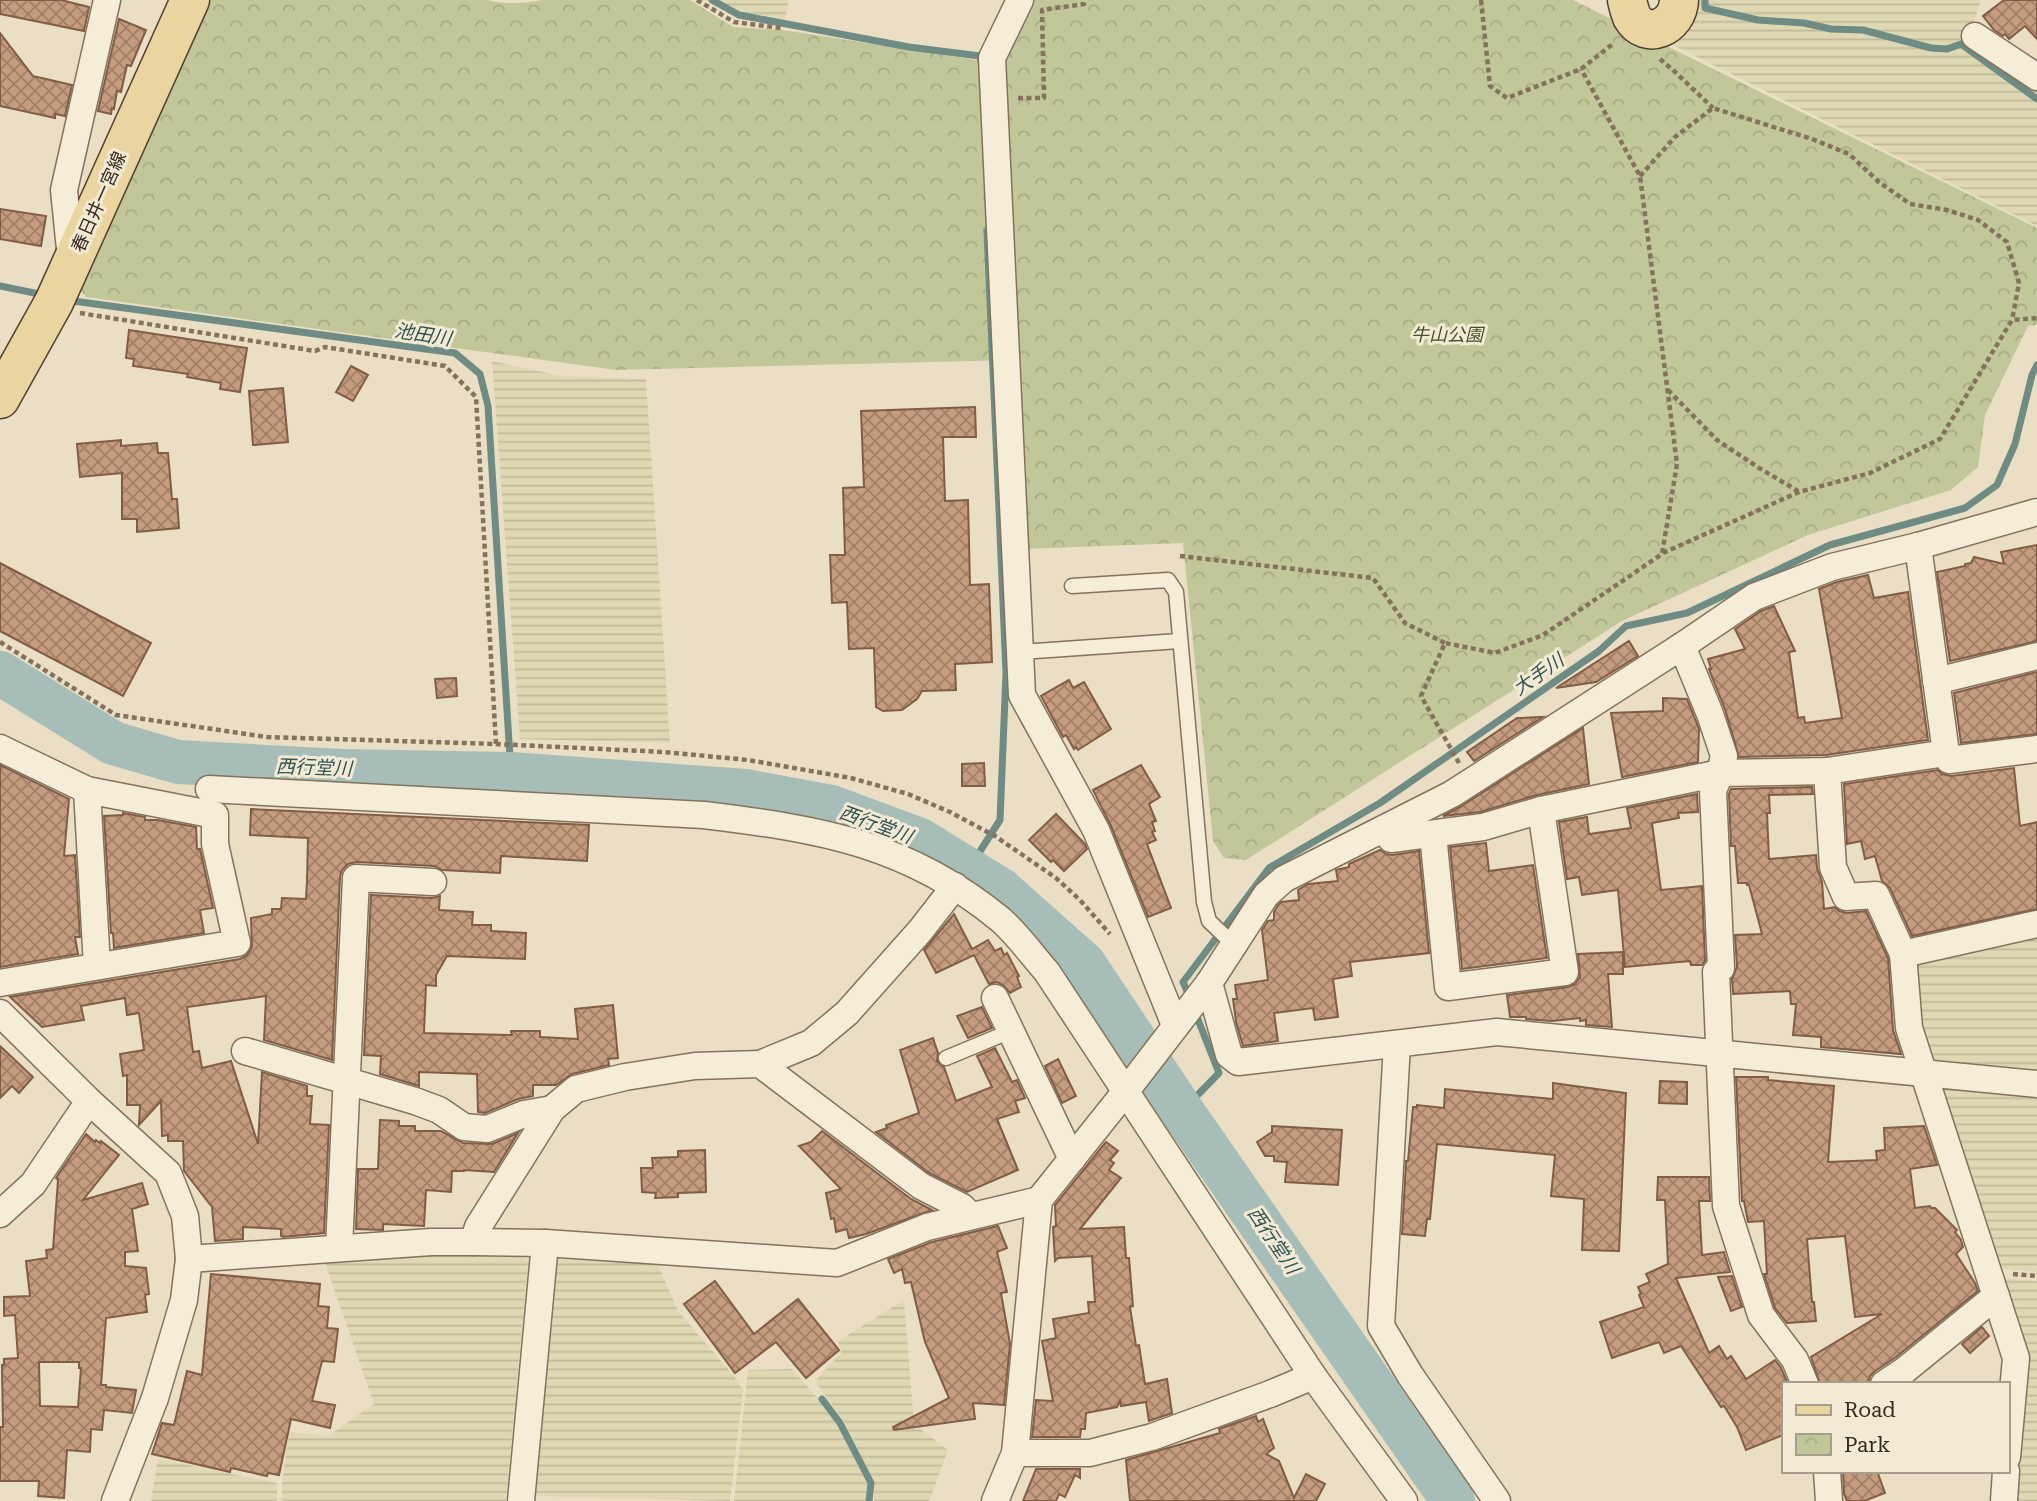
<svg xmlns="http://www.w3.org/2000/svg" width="2037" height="1501" viewBox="0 0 2037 1501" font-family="'Roboto Serif','Noto Sans JP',serif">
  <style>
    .farmland { fill: url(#farmland-rules) }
    .park { fill: url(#park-crowns) }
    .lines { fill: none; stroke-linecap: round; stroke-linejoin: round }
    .stream { stroke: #6e8b84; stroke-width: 7 }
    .river { stroke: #a6beb7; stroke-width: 44 }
    .building { fill: url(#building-cross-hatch); stroke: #815d45; stroke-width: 2; fill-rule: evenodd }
    .service-casing { stroke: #84725d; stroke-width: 17 }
    .minor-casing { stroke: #84725d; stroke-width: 29 }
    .primary-casing { stroke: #524031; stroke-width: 41 }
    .path { stroke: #84725d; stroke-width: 4.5; stroke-dasharray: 5 3.5; stroke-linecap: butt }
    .service { stroke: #f6edd8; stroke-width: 14 }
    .minor { stroke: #f6edd8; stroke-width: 26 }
    .primary { stroke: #ead4a0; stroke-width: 38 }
    .labels { text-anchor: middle; stroke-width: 6; stroke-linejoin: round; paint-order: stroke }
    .street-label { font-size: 18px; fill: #352a1f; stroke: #f2ead4 }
    .park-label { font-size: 18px; font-style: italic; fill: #455028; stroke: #f2ead4 }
    .water-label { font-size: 19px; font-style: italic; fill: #305452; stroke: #f2ead4 }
  </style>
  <defs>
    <pattern id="farmland-rules" width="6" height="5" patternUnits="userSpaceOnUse" patternTransform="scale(1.75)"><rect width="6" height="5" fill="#dfd8b3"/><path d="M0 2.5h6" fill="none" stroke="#c0ba9a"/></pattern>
    <pattern id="park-crowns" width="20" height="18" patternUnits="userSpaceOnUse" patternTransform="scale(1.75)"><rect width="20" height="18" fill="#c2c79a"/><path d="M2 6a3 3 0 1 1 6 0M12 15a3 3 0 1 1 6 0" fill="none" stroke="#a7ab84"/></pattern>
    <pattern id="building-cross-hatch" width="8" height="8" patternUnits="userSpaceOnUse" patternTransform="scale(1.75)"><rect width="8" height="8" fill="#c59c7e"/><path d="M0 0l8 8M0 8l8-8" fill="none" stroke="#a17f67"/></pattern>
  </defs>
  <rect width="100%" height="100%" fill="#eadfc5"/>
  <g class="farmland">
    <polygon points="705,0 788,0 788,6 784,24 738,19"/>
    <polygon points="1693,0 1981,0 1967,44 2037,90 2037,226 1673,45"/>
    <polygon points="492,361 561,376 646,379 670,743 520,739"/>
    <polygon points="2037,930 2037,1074 1930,1061 1918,1010 1917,959"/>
    <polygon points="1945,1086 2037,1094 2037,1272 1996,1268 1941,1097"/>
    <polygon points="428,1253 516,1253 528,1261 506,1501 282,1501 282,1482 289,1432 328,1436 374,1404 324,1260"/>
    <polygon points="559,1256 657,1262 678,1311 733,1375 743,1390 730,1501 533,1496 552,1263"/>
    <polygon points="1999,1278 2037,1281 2037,1501 2013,1501"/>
    <polygon points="904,1300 914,1424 948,1450 929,1501 874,1501 874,1483 845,1423 815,1381 842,1352 838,1341"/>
    <polygon points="792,1369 821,1402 839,1427 868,1486 867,1501 734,1501 748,1370"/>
    <polygon points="158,1459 277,1483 277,1501 151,1501"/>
  </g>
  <path class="park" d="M205,0H488C504,5 526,3 543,0H690L733,27L783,30L1003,64L1034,0H1573L2037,228V325L2028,326L1985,415L1978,467L1951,490L1808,535L1622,621L1246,860L1224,858L1213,841L1183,543L1025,549L1015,360L616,370L86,297L79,288Z"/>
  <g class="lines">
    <g class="stream">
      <polyline points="712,0 739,15 909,47 980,56 981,62"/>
      <polyline points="1705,0 1705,8 1758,20 1804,23 1831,29 1863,30 1931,48 1947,49 1961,44 2037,99"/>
      <polyline points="0,286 44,295"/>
      <polyline points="66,300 455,353 480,374 488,406 511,774"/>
      <polyline points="968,870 1000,820 1006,673 987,231"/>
      <polyline points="1190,998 1183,982 1269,868 1380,803 1599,651 1626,626 1687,613 1830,545 1965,508 1997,485 2015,444 2032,375 2037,365"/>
      <polyline points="1182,1111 1219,1073 1195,1012"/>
      <polyline points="822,1399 840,1423 871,1483 869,1501"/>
    </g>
    <polyline class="river" points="0,673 113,743 178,762 342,771 511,774 745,791 831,807 920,840 1001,890 1084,964 1182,1111 1453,1501"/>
  </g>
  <g class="building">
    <polygon points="0,0 61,0 89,7 84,31 0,14"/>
    <polygon points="2004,0 2037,0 2037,39 2025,26 2009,39 2005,34 2003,36 1994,30 1983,16"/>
    <polygon points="119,19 146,30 131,66 127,65 121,92 117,91 114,109 112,108 111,114 98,111"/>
    <polygon points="0,33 33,76 72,85 65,116 55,114 55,118 0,106"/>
    <polygon points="0,209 46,216 41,246 0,239"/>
    <polygon points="129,330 247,348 240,392 220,389 221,383 187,377 188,374 133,366 134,359 126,358"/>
    <polygon points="351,366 368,375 353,401 336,392"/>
    <polygon points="283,388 288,442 253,445 249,391"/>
    <polygon points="975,407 976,437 943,437 945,501 968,500 970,585 989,584 992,662 955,664 956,690 922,691 917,699 902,710 883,711 876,707 874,648 849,649 847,602 832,603 830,555 845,555 843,488 864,487 861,411"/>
    <polygon points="121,440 121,446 157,443 158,453 168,453 172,499 177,499 179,528 137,532 137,519 122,519 122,473 80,477 77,444"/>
    <polygon points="2037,545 2037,641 1950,661 1937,572 1965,566 1965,564 1971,563 1974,557 2004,564 2001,552"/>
    <polygon points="0,563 151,643 123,696 0,631"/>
    <polygon points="1868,575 1874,598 1908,592 1928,740 1826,755 1739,757 1725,709 1710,672 1709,669 1711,669 1708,659 1745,649 1735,629 1761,611 1774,606 1795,651 1789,652 1798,718 1804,717 1805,723 1842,718 1819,589 1837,582"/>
    <polygon points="1629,641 1638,656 1596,682 1556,688"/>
    <polygon points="2037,672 2037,734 1961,743 1954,693"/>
    <polygon points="456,678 457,696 437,698 435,679"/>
    <polygon points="1069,680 1073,688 1084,682 1111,729 1078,750 1076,747 1074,749 1066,735 1063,737 1041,696"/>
    <polygon points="1663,698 1687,699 1699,729 1698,762 1622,777 1611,713 1663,711"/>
    <polygon points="1543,717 1474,761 1467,752 1517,718"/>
    <polygon points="1583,728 1589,784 1537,795 1480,812 1443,816 1460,807"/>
    <polygon points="984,763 985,786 962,786 962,764"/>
    <polygon points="0,765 69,799 64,856 75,855 80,937 75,937 78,954 0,967"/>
    <polygon points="1141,765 1160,797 1149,804 1156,821 1152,822 1155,831 1152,832 1156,840 1147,844 1171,908 1148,917 1111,826 1093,790"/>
    <polygon points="2014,768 2020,826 2037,822 2037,909 1912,936 1890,888 1882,881 1875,856 1865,859 1861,841 1847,844 1844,784 1938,770 1942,774 1951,776"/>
    <polygon points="1812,787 1813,794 1769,795 1770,813 1767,813 1769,859 1816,855 1817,868 1822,882 1824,909 1835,907 1839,911 1847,913 1866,911 1888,958 1893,1030 1901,1054 1821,1047 1821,1037 1793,1035 1796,1004 1791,1004 1790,991 1733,994 1732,979 1737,967 1735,935 1762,934 1749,885 1747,885 1747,883 1738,883 1735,846 1731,846 1729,794 1731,789"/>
    <polygon points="1697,794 1698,812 1678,813 1679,818 1652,823 1661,890 1702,886 1705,961 1702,965 1691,965 1690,961 1625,967 1618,890 1582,895 1579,877 1567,879 1559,822 1587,817 1589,834 1631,828 1627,808"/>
    <polygon points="251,809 589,825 587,861 501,856 500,873 442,870 434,866 357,862 348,864 342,870 340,877 332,1060 264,1040 266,996 187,1007 193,1052 199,1051 202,1068 231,1061 258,1144 262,1072 307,1086 307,1096 312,1096 310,1124 329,1125 324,1233 283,1237 281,1236 281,1229 243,1227 243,1239 215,1241 212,1207 184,1171 183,1141 168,1141 168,1135 162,1136 161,1101 139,1125 140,1105 127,1105 127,1075 123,1076 120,1054 144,1050 139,1013 127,1015 125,998 81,1006 84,1020 42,1027 10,997 240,959 247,955 252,947 251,918 272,914 272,909 281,909 282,898 306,899 307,881 308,838 250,835"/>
    <polygon points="123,813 145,817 145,820 158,820 196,827 197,849 200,849 213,908 200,910 204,933 114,948 113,933 111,933 104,816 123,815"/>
    <polygon points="1056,814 1085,844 1087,849 1064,871 1053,860 1051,862 1029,840"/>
    <polygon points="1486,843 1489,871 1533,865 1547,958 1462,969 1450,847"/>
    <polygon points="1380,850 1386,854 1392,855 1419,851 1429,953 1350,962 1352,976 1333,979 1338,1017 1315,1020 1313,1008 1274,1013 1278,1041 1243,1046 1236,1022 1233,999 1237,999 1235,985 1268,980 1262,930 1268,921 1274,920 1274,912 1278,905 1281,902 1299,900 1298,890 1308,884 1338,881 1336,870 1349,867 1349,864"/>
    <polygon points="371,895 432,898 440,896 439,910 473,912 472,925 491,925 491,931 526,933 525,959 447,956 436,975 436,986 426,985 424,1033 512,1035 511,1031 540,1031 540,1037 578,1039 575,1009 613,1005 618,1058 608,1059 609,1065 572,1074 556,1085 533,1085 533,1096 518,1099 485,1113 478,1112 477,1074 419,1072 419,1086 380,1074 381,1056 364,1055"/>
    <polygon points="954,914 972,949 988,940 995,951 1001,948 1004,955 1007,953 1019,976 1017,977 1021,987 1010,993 1003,985 997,982 989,984 974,955 936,973 924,950"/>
    <polygon points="1623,952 1623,974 1608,974 1612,1027 1586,1025 1586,1020 1580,1021 1580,1018 1552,1021 1526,1019 1526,1017 1510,1017 1507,995 1568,987 1575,984 1580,977 1578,954"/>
    <polygon points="982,1007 992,1028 968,1038 957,1016"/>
    <polygon points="933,1038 938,1053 937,1061 944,1067 956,1101 992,1087 977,1056 995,1048 1012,1082 1017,1080 1025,1098 1015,1101 1019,1112 997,1119 1018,1170 967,1192 929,1173 876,1132 887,1128 886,1125 919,1113 900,1050"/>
    <polygon points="0,1046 33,1077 19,1093 12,1086 0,1098"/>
    <polygon points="1058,1059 1076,1096 1062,1103 1045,1066"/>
    <polygon points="1736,1077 1768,1077 1768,1080 1834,1086 1828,1162 1877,1160 1876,1151 1885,1150 1884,1128 1924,1126 1937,1165 1910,1169 1915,1208 1930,1206 1931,1208 1935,1208 1957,1230 1955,1232 1961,1240 1963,1247 1956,1254 1975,1283 1978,1291 1896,1357 1875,1371 1870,1376 1868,1384 1820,1384 1811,1357 1882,1314 1855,1317 1845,1236 1807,1239 1812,1302 1814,1302 1816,1321 1787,1323 1775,1308 1764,1274 1767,1274 1764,1221 1748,1222 1744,1201 1742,1201"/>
    <polygon points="1660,1081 1687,1082 1687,1104 1659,1103"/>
    <polygon points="1553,1083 1626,1093 1619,1251 1582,1250 1584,1199 1551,1196 1555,1155 1437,1144 1430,1219 1427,1219 1425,1236 1402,1234 1406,1161 1408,1161 1413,1107 1417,1107 1417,1105 1444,1108 1445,1089 1553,1099"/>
    <polygon points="380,1120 399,1121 399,1126 415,1126 415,1131 441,1131 463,1143 492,1144 518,1133 494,1172 464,1170 464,1171 452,1171 451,1192 426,1190 424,1226 383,1224 383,1230 356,1229 358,1169 378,1169"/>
    <polygon points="1272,1126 1342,1130 1338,1185 1285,1182 1287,1162 1274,1161 1274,1156 1265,1156 1257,1142 1272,1132"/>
    <polygon points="822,1131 911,1199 932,1210 866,1234 849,1238 847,1229 836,1232 834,1218 831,1219 826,1193 841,1189 799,1146 811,1142"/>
    <path d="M86,1134L95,1142L96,1140L100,1143L101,1141L119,1155L83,1200L142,1183L148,1204L132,1209L138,1251L125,1252V1266L146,1268L149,1294L145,1295L147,1312L106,1318L101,1385H106V1387L136,1390L132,1413L104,1410L102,1430L91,1429L90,1452L67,1450L64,1498L38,1496L39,1481H0V1427H3L2,1365H4V1359L18,1358L15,1315L4,1316V1297L30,1296L26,1261L47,1258L46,1250L53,1249L58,1180L56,1178ZM39,1362H79V1368H81L78,1407L40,1406Z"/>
    <polygon points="1106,1142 1118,1151 1110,1160 1114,1163 1109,1170 1121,1178 1080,1229 1124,1227 1126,1258 1129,1258 1133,1306 1130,1307 1136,1346 1139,1345 1145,1384 1167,1379 1172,1413 1149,1421 1146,1402 1121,1406 1120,1401 1117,1407 1086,1413 1085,1429 1081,1429 1080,1437 1032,1437 1036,1400 1053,1401 1042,1341 1056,1338 1053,1319 1089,1313 1088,1302 1095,1302 1092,1256 1058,1258 1055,1261 1053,1227 1056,1226 1055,1205"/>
    <polygon points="705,1150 706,1192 678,1193 678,1197 655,1198 656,1193 642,1192 641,1168 653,1168 652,1158 678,1157 678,1151"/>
    <polygon points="1658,1177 1709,1177 1710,1201 1699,1201 1702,1255 1724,1252 1730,1272 1676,1278 1709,1353 1719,1346 1727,1359 1731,1356 1746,1379 1775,1360 1781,1368 1788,1384 1783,1384 1783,1435 1746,1450 1737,1427 1724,1406 1721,1407 1681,1346 1664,1353 1659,1342 1612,1358 1600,1322 1644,1307 1639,1295 1641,1294 1638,1287 1650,1282 1646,1274 1668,1264 1665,1200 1657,1200"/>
    <polygon points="998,1226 1007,1248 997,1252 1007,1292 1001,1293 1010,1344 1004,1405 973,1403 975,1419 894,1430 893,1427 949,1398 925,1342 911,1282 905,1283 902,1269 894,1273 888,1259 932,1242"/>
    <polygon points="211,1274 320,1284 318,1306 329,1307 327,1328 338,1329 334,1362 322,1361 312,1401 335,1405 330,1428 291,1419 279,1475 268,1473 267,1476 231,1468 230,1472 152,1454 162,1423 174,1425 187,1371 202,1375"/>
    <polygon points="1732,1276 1742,1307 1731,1311 1718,1277"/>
    <polygon points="715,1281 754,1334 798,1299 839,1350 806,1378 776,1342 735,1373 684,1304"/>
    <polygon points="1982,1327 1989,1336 1970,1353 1962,1344"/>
    <polygon points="1256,1416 1258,1422 1263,1419 1274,1448 1266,1454 1279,1461 1294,1498 1306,1474 1325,1484 1316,1501 1130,1501 1126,1460 1220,1433 1219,1429"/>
    <polygon points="1036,1469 1080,1469 1080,1478 1075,1475 1065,1497 1059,1494 1056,1501 1023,1501"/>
    <polygon points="1843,1471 1877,1471 1885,1493 1864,1501 1847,1501 1844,1494"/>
  </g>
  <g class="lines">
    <g class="service-casing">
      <g id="service">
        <polyline points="1072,586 1168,580 1176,592 1204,902 1209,921 1233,944"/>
        <polyline points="1021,652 1179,641"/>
        <polyline points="946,1058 1011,1031"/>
      </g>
    </g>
    <g class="minor-casing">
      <g id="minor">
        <polyline points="1020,0 992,58 1022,695 1096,830 1175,1025"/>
        <polyline points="1975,36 2037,77"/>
        <polyline points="71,259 64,190 107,0"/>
        <polyline points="1682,646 1710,714 1724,756 1720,773 1713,791 1721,968 1716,972 1726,1206 1761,1315 1795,1360 1805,1384"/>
        <polyline points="1936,681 2037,656"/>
        <polyline points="0,748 87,790 215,815 215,844 237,943 0,983"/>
        <polyline points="1946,753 1949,760 2037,749"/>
        <polyline points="1827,771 1833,867 1846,897 1876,895 1903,954"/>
        <path d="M209,789L704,815C819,829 908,843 1001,920C1018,935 1032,955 1047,972L1313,1376L1404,1501"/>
        <polyline points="87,790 97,966"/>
        <polyline points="1383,829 1391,839 1483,827 1541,810 1720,773 1827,771 1946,753 1918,546"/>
        <polyline points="1433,834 1448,987 1565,972 1541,810"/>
        <polyline points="1209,983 1229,1055 1238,1062 1497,1032 2037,1084"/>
        <polyline points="995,998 1072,1159"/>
        <polyline points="0,1013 89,1101 168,1173 185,1216 189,1259 184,1300 155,1398 115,1501"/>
        <polyline points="1397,1044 1381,1326 1410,1375 1497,1501"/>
        <polyline points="245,1051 415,1101 439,1110 464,1127 487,1129 524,1114 552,1109"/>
        <polyline points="760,1064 811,1043 847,1013 920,931 955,886"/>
        <polyline points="0,1214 33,1184 89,1101"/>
        <polyline points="473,1242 478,1227 552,1109 576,1089 625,1077 695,1066 760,1064 921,1186 962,1207 971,1216"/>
        <polyline points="339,1248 356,878 433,882"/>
        <polyline points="189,1259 431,1242 473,1242 545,1243 837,1263 927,1227 1039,1200 1126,1091 1209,983 1266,895 1284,879 1452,794 1682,646 1754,597 1832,567 1918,546 2037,512"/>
        <polyline points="1884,1384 1905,1370 1996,1296"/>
        <polyline points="1015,1453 1090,1453 1152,1437 1270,1394 1313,1376"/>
        <polyline points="2007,1457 2016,1358 1909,1028 1903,954 2037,924"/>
        <polyline points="1827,1471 1829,1501"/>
        <polyline points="521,1501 545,1243"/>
        <polyline points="995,1501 1015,1453 1039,1200"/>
        <polyline points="2004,1501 2006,1471"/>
      </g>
    </g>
    <g class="primary-casing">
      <g id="primary">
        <path d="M1627,0C1628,5 1630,12 1632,17C1646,41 1678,27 1679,0"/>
        <polyline points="0,399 54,302 190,0"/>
      </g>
    </g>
    <g class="path">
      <polyline points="697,0 734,22 781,28"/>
      <polyline points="1481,0 1490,86 1507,98 1581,69 1614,43"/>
      <polyline points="1660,59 1674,71 1713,108"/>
      <polyline points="1018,98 1044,98 1042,10 1084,4 1085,0"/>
      <polyline points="1640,176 1675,137 1713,108 1812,139 1849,154 1879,182 1910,204 1947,210 1978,220 2007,242 2019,283 2012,320"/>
      <polyline points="80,313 315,351 325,347 445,366 476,397 496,744"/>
      <polyline points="1668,390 1717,440 1759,468 1798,491"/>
      <polyline points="1663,553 1799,492 1870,473 1940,439 2012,320 2037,318"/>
      <polyline points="1180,556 1373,578 1405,623 1445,643"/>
      <polyline points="0,642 116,715 267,737 496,744 664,752 748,760 851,778 908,794 950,812 995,836 1056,878 1080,900 1110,934"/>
      <polyline points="1459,763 1421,696 1445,643 1495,653 1543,635 1662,554 1677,464 1640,176 1581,69"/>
      <polyline points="2013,1274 2037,1276"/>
    </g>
    <use href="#service" class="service"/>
    <use href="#minor" class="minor"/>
    <use href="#primary" class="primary"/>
  </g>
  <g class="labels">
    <g class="street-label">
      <text transform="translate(99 202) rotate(-66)" y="6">春日井一宮線</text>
    </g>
    <g class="park-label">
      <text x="1447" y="341">牛山公園</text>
    </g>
    <g class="water-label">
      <text transform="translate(423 334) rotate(9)" y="7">池田川</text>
      <text transform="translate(1538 674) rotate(-35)" y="7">大手川</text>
      <text transform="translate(314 767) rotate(2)" y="7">西行堂川</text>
      <text transform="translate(876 824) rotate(20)" y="7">西行堂川</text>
      <text transform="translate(1274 1240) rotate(56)" y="7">西行堂川</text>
    </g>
  </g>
  <rect x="1782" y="1382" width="228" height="91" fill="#f2ead4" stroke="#a69d8c" stroke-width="2"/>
  <rect x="1796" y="1405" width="35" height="10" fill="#ead4a0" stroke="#a69d8c" stroke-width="2"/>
  <text x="1844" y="1417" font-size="21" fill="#352a1f">Road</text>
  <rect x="1796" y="1434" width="35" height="21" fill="url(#park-crowns)" stroke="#a69d8c" stroke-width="2"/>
  <text x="1844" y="1452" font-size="21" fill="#352a1f">Park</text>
</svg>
